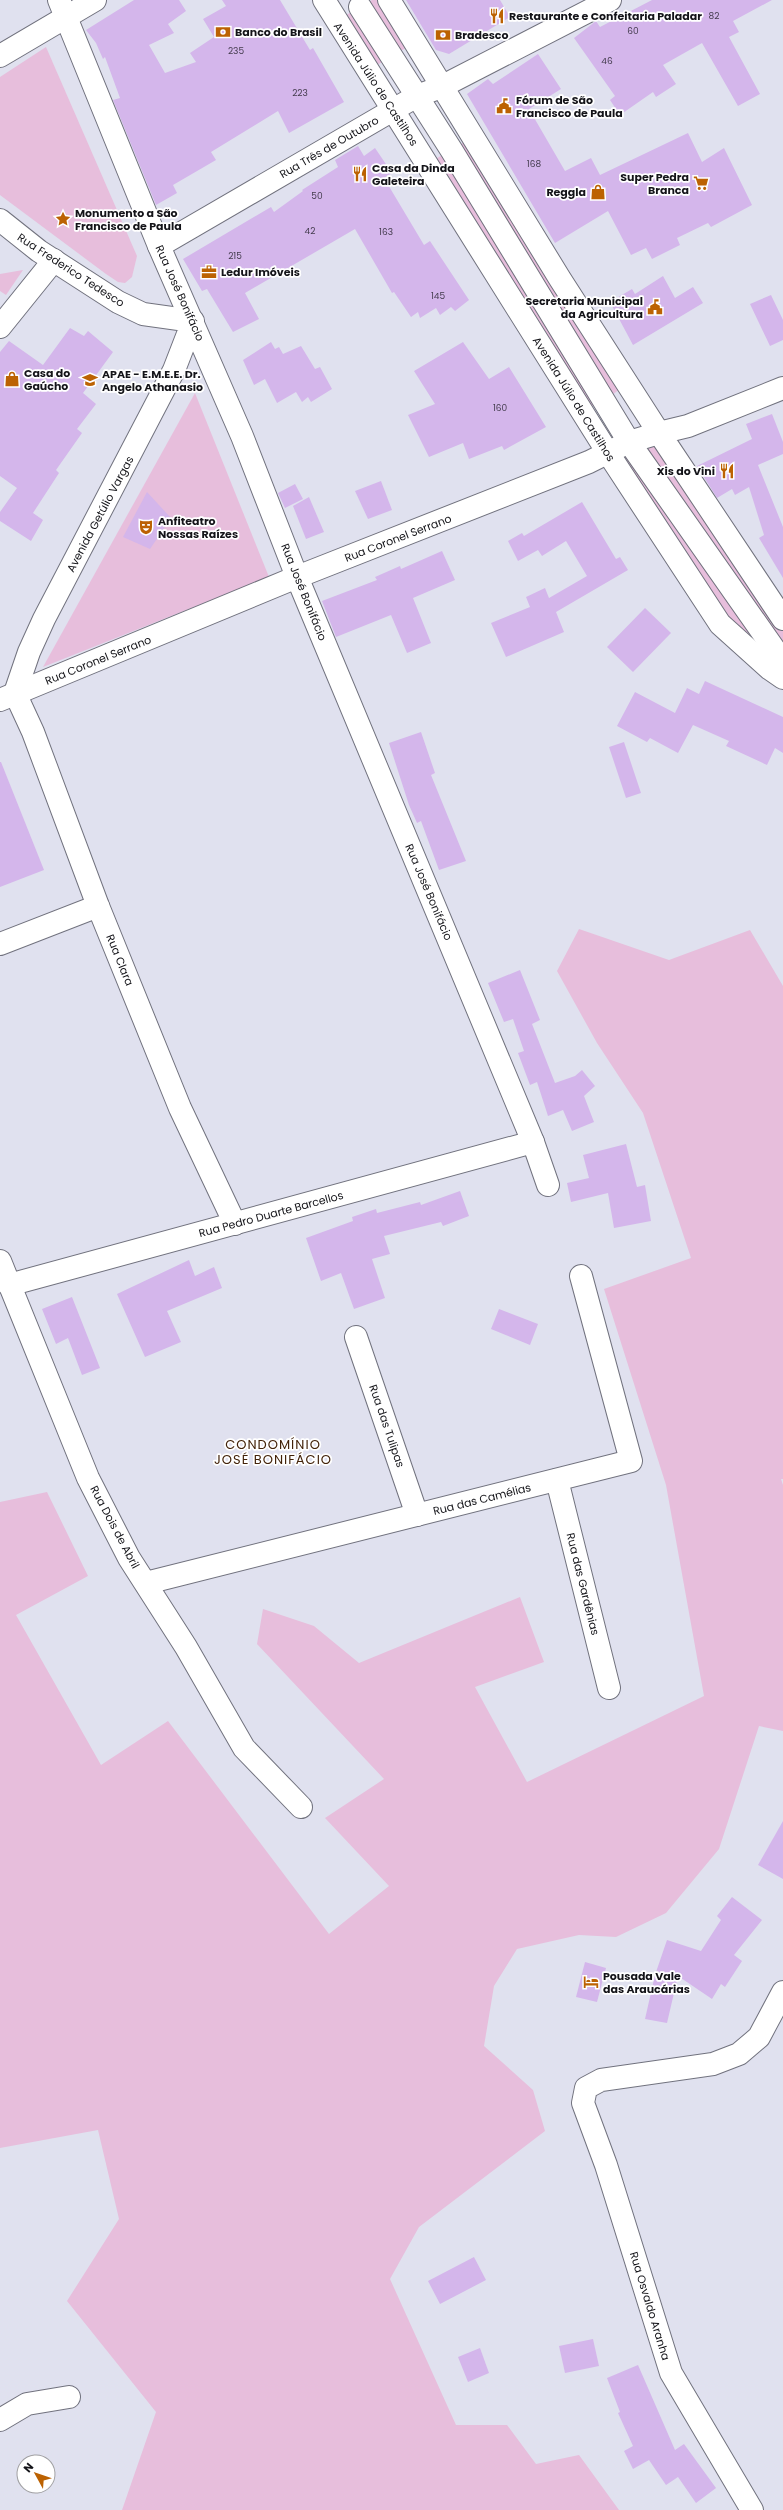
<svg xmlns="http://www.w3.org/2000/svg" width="783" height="2510" viewBox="0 0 783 2510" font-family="Poppins,sans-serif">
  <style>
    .green { fill: #e7bedc }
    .building { fill: #d4b6eb }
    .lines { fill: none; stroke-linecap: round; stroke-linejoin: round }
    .minor-casing { stroke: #71727e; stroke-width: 24 }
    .major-casing { stroke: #71727e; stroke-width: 24 }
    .minor { stroke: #fff; stroke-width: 22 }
    .major { stroke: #fff; stroke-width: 22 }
    .labels { text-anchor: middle; stroke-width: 3.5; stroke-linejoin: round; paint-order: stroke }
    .number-label { font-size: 9px; fill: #443c4e }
    .poi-label { font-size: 11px; font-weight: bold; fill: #141419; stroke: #fff; text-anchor: start }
    .street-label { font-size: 11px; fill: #141419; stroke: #fff }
    .quarter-label { font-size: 13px; letter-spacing: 1px; fill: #422209; stroke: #fff }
  </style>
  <rect width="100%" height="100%" fill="#e0e1ef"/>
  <g class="green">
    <polygon points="372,0 389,0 414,43 367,71 336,21"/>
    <polygon points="46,47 137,256 132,277 125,283 118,282 106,274 0,195 0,77"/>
    <polygon points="473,137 628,383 604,401 581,411 427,164"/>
    <polygon points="23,270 6,295 0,291 0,274"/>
    <polygon points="195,393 269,577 43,667"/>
    <polygon points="659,433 783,619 783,655 720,624 608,453"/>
    <polygon points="579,929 669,960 750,930 783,986 783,1479 781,1479 783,1485 783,1731 759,1726 719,1849 666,1913 616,1937 579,1935 517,1949 494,1986 484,2046 533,2090 545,2131 419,2227 390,2279 456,2425 507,2425 536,2464 579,2455 619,2510 122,2510 156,2412 67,2301 119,2219 98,2130 0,2148 0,1502 47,1492 88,1576 16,1615 101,1765 168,1721 329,1934 389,1886 325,1818 384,1779 257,1644 263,1609 314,1626 359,1663 520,1597 544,1662 475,1687 527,1782 704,1696 666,1485 604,1289 691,1258 643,1113 597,1043 557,971"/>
  </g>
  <g class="building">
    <polygon points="134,0 179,0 186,11 168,24 174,33 149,45 165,73 196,62 190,53 214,37 203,19 226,6 222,0 280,0 310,50 313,48 344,102 289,133 278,111 211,152 216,160 173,185 177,193 156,205 113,100 120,98 105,57 103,59 96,43 86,30"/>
    <polygon points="406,0 500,0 510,17 449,54 436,50"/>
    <polygon points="652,0 772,0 733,21 739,32 729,37 760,94 738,106 702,43 663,65 676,84 656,97 653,92 620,115 610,100 615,96 574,38 596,21 600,27"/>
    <polygon points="538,54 561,89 529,109 565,171 591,158 600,175 688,133 702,162 724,148 752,205 711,227 708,223 677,238 680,245 652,259 646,248 631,255 608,211 555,243 467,94 488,79 493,84"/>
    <polygon points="358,146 364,156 375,148 392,173 384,178 424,245 430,241 469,300 455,311 451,307 440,315 436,308 420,318 418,312 411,317 394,292 392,293 355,229 245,293 259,319 233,332 207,289 202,291 183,259 271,207 274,212 303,191 302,190 338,167 335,160"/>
    <polygon points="663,276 675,298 693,287 703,303 633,345 610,302 632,289 635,294"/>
    <polygon points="771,295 783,320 783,340 770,346 750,304"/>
    <polygon points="70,328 84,336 88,331 113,352 83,393 96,404 77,429 82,433 56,470 59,473 33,513 43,520 31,541 0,521 0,512 17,488 0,476 0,352 9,341 43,365"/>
    <polygon points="271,342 275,349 279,347 283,354 301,346 315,369 320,367 332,389 311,402 308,397 302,402 296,392 277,403 265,379 254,385 243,360"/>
    <polygon points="463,342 489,379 509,367 546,427 504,450 502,446 469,459 463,443 429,457 408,415 435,404 414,371"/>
    <polygon points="772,414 783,442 783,454 758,465 783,527 783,578 759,538 764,535 749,487 735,495 732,489 717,498 697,466 752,439 746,424"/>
    <polygon points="381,481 392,510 368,519 355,491"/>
    <polygon points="295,484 303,499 285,508 278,493"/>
    <polygon points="147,492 171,518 150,549 123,537"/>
    <polygon points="309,497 324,532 306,539 293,506"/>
    <polygon points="582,502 616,559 620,557 628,570 556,612 564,632 506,657 491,623 530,607 526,597 545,588 549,598 587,576 566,541 542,556 538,550 518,561 508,541 522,533 524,536"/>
    <polygon points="442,551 455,580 413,598 431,643 407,653 391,615 336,637 322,601 377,580 375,577 400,566 401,569"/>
    <polygon points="645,608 671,633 633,672 607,647"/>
    <polygon points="705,681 783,717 783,753 775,748 767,765 726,746 729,741 693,725 678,753 650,738 647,742 617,726 635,692 675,713 687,688 699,694"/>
    <polygon points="421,732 435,773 431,775 466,861 439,870 421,821 417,823 409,805 389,743"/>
    <polygon points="624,742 641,793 626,798 609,747"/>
    <polygon points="1,762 44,870 0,887 0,762"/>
    <polygon points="520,970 540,1020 532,1024 555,1083 575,1076 582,1070 595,1086 584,1096 594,1122 572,1131 563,1110 548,1116 537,1082 530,1085 518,1053 524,1051 513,1019 504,1022 488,983"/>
    <polygon points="626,1144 637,1187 645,1185 651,1221 614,1228 608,1193 571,1202 567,1183 589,1178 583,1155"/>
    <polygon points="460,1191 469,1216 443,1226 441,1222 384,1236 390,1254 372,1259 385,1298 354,1309 341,1273 321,1281 306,1238 353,1221 352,1217 376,1209 377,1213 420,1202 421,1205"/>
    <polygon points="189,1260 195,1276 214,1267 222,1288 167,1311 181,1342 145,1357 117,1294"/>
    <polygon points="72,1297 100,1368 82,1375 68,1338 56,1344 42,1309"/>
    <polygon points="499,1309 538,1324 530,1345 491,1329"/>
    <polygon points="783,1821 783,1879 758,1865"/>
    <polygon points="732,1897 762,1920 734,1955 742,1961 725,1987 721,1984 712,1999 678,1976 667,2023 645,2019 655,1975 667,1940 701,1951 721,1920 717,1916"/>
    <polygon points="585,1962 606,1968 597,2002 576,1997"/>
    <polygon points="474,2257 486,2280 440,2304 428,2281"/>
    <polygon points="593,2339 599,2366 565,2373 559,2346"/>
    <polygon points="480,2348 489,2373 468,2382 458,2357"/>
    <polygon points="638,2365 675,2450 684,2444 716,2488 696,2503 678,2477 666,2485 649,2460 633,2469 624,2451 633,2446 618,2413 620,2412 607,2378"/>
  </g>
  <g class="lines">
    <g class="minor-casing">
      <g id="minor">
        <polyline points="59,0 159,246 242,436 297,577 533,1142 548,1185"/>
        <polyline points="360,7 452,151 629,442 779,656"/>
        <polyline points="0,56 95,0"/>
        <polyline points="0,220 39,251 118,302 143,314 193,321 174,370 44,619 29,652 15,693 33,732 98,906 180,1108 235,1224"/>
        <polyline points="159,246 417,96 441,87 610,0"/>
        <polyline points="0,327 54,260"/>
        <polyline points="783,388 688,426 659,433 783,619"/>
        <polyline points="608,453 720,624 770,669 783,678"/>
        <polyline points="0,944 98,906"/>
        <polyline points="0,1261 88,1478 129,1558 186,1647 244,1748 301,1807"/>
        <polyline points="9,1285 533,1142"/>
        <polyline points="356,1337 417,1515"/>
        <polyline points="557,1480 609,1688"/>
        <polyline points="146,1583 631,1461 581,1276"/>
        <polyline points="0,2420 27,2404 69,2397"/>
        <polyline points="752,2510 671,2373 606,2165 583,2103 586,2088 601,2080 713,2064 739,2054 759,2037 783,1992"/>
      </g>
    </g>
    <g class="major-casing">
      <g id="major">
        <polyline points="324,0 608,453"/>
        <polyline points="0,700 297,577 589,462 629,442 659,433 560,279 389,0"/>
      </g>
    </g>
    <use href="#minor" class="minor"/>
    <use href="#major" class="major"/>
  </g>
  <defs>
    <g id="restaurant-bare" transform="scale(1.2)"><path d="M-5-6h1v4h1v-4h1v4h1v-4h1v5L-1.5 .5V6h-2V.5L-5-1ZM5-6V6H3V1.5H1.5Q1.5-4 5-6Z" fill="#bc6202" stroke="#fff" stroke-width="2.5" paint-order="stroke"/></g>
    <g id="bank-bare" transform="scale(1.2)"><path d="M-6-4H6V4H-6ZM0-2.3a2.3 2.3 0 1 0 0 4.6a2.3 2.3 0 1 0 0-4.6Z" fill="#bc6202" stroke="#fff" stroke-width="2.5" paint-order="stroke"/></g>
    <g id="civic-bare" transform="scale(1.2)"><path d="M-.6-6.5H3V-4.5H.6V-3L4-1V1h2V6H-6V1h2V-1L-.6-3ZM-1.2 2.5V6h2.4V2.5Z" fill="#bc6202" stroke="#fff" stroke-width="2.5" paint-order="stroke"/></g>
    <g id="supermarket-bare" transform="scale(1.2)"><path d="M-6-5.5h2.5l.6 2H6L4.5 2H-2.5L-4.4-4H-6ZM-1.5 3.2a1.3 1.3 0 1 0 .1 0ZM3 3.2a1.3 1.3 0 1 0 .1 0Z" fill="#bc6202" stroke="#fff" stroke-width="2.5" paint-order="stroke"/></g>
    <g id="shop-bare" transform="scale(1.2)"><path d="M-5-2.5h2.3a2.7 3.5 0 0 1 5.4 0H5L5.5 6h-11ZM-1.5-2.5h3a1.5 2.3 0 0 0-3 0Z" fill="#bc6202" stroke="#fff" stroke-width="2.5" paint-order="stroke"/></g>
    <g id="sight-bare" transform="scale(1.2)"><path d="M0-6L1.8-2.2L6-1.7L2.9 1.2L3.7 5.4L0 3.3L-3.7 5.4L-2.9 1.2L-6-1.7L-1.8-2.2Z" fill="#bc6202" stroke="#fff" stroke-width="2.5" paint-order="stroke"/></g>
    <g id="office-bare" transform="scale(1.2)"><path d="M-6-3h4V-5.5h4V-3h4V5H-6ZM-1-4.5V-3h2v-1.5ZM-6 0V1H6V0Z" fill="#bc6202" stroke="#fff" stroke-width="2.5" paint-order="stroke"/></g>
    <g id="school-bare" transform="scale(1.2)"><path d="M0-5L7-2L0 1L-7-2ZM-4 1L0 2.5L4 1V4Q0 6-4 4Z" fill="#bc6202" stroke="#fff" stroke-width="2.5" paint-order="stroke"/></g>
    <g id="theatre-bare" transform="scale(1.2)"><path d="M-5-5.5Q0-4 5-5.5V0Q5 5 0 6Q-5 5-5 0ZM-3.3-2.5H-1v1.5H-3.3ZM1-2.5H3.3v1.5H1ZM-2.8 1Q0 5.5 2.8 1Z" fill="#bc6202" stroke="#fff" stroke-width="2.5" paint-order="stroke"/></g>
    <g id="hotel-bare" transform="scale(1.2)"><path d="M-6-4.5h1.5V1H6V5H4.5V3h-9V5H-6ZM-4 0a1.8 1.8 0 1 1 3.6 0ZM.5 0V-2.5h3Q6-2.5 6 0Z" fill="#bc6202" stroke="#fff" stroke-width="2.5" paint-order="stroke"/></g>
  </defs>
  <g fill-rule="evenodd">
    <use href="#restaurant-bare" x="497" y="16"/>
    <use href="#bank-bare" x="223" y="32"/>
    <use href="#bank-bare" x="443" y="35"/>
    <use href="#civic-bare" x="504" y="106"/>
    <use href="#restaurant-bare" x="360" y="174"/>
    <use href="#supermarket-bare" x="701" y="183"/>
    <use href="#shop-bare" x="598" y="192"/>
    <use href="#sight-bare" x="63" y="219"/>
    <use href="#office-bare" x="209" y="272"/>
    <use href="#civic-bare" x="655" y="307"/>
    <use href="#shop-bare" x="12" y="379"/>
    <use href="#school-bare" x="90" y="380"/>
    <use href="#restaurant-bare" x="727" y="471"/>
    <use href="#theatre-bare" x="146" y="527"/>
    <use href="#hotel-bare" x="591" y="1982"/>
  </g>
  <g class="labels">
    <g class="number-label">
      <text x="714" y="19">82</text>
      <text x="633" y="34">60</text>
      <text x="236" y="54">235</text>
      <text x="607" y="64">46</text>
      <text x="300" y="96">223</text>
      <text x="534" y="167">168</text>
      <text x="317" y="199">50</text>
      <text x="310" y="234">42</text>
      <text x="386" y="235">163</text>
      <text x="235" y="259">215</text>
      <text x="438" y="299">145</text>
      <text x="500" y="411">160</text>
    </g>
    <g class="poi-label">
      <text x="509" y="20">Restaurante e Confeitaria Paladar</text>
      <text x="235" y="36">Banco do Brasil</text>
      <text x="455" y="39">Bradesco</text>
      <text x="516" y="104">Fórum de São<tspan x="516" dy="13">Francisco de Paula</tspan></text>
      <text x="372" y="172">Casa da Dinda<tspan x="372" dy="13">Galeteira</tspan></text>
      <text x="689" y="181" text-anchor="end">Super Pedra<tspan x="689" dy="13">Branca</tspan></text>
      <text x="586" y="196" text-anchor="end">Reggla</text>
      <text x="75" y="217">Monumento a São<tspan x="75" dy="13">Francisco de Paula</tspan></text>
      <text x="221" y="276">Ledur Imóveis</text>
      <text x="643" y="305" text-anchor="end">Secretaria Municipal<tspan x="643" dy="13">da Agricultura</tspan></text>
      <text x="24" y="377">Casa do<tspan x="24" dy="13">Gaúcho</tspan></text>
      <text x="102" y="378">APAE - E.M.E.E. Dr.<tspan x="102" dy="13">Angelo Athanasio</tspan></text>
      <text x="715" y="475" text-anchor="end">Xis do Vini</text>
      <text x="158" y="525">Anfiteatro<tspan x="158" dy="13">Nossas Raízes</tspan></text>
      <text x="603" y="1980">Pousada Vale<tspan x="603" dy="13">das Araucárias</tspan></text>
    </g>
    <g class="street-label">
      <text transform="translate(376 84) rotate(57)" y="4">Avenida Júlio de Castilhos</text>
      <text transform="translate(329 147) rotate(-30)" y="4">Rua Três de Outubro</text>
      <text transform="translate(71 270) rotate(33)" y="4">Rua Frederico Tedesco</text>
      <text transform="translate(180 293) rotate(66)" y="4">Rua José Bonifácio</text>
      <text transform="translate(574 399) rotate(58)" y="4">Avenida Júlio de Castilhos</text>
      <text transform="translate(100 514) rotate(-62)" y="4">Avenida Getúlio Vargas</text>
      <text transform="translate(398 538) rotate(-21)" y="4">Rua Coronel Serrano</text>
      <text transform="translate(304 592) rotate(68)" y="4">Rua José Bonifácio</text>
      <text transform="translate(98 660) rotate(-22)" y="4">Rua Coronel Serrano</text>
      <text transform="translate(429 892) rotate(67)" y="4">Rua José Bonifácio</text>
      <text transform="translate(120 960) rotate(68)" y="4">Rua Clara</text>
      <text transform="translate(271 1214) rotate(-15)" y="4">Rua Pedro Duarte Barcellos</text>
      <text transform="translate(387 1426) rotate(71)" y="4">Rua das Tulipas</text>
      <text transform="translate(482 1499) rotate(-14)" y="4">Rua das Camélias</text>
      <text transform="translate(115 1527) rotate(62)" y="4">Rua Dois de Abril</text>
      <text transform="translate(583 1584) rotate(76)" y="4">Rua das Gardênias</text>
      <text transform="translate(650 2306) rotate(73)" y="4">Rua Osvaldo Aranha</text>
    </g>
    <g class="quarter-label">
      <text x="273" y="1449">CONDOMÍNIO<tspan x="273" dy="15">JOSÉ BONIFÁCIO</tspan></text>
    </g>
  </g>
  <g transform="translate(36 2474) rotate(310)"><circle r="19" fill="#ffffff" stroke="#a1a1a3"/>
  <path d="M0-3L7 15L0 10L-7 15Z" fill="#bc6202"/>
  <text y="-6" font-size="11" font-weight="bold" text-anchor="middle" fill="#141419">N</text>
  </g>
</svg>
